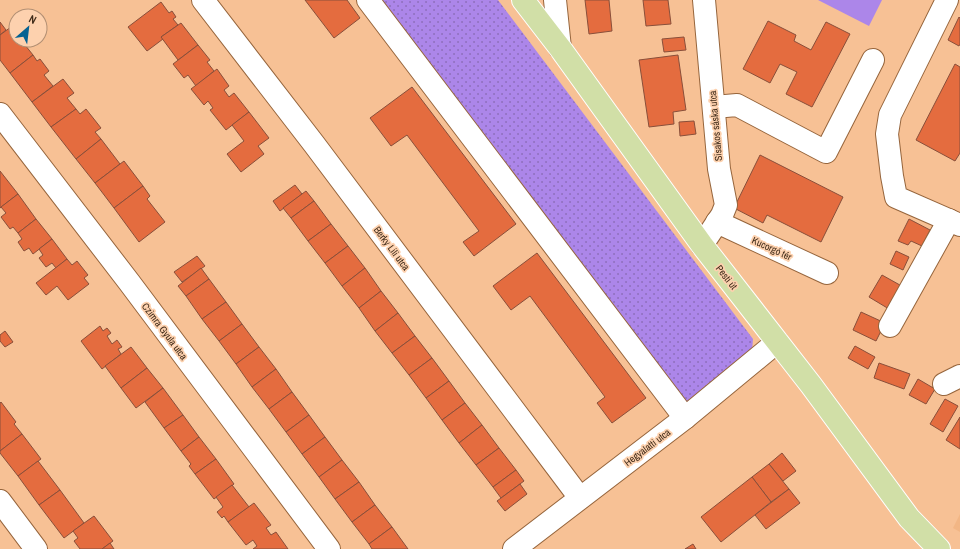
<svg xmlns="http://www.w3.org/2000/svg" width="960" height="549" viewBox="0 0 960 549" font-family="'Archivo Narrow',sans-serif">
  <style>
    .built { fill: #f2b685 }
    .grass { fill: url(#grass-dots) }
    .pitch { fill: #ac86e9 }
    .building { fill: #e46c3f; stroke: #894f3a }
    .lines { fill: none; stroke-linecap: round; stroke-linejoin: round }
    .minor-casing { stroke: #96653c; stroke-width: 24 }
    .major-casing { stroke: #fff; stroke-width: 24 }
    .minor { stroke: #fff; stroke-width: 22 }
    .major { stroke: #d1dfa7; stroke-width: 22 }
    .labels { text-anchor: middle; stroke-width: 3.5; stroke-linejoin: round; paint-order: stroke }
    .street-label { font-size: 10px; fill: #412c1a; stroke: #fdd1ae }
  </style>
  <defs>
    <pattern id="grass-dots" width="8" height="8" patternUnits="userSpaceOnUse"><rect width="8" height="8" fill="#ac86e9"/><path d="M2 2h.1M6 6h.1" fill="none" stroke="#8e6ebc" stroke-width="1.8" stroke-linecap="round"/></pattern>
  </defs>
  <rect width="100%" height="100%" fill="#f7c195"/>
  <polygon class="built" points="960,514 960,532 953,528"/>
  <polygon class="grass" points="368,0 498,0 753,339 751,364 685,418"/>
  <polygon class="pitch" points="818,0 882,0 869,26"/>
  <g class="building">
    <polygon points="305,0 347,0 360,18 334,38"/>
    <polygon points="585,0 609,0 612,31 589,34"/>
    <polygon points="643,0 668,0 671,24 646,26"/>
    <polygon points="161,2 169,13 172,11 176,17 173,19 178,25 161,37 163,39 147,51 128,27"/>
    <polygon points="959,17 960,18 960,44 959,46 948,40"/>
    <polygon points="768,21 796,35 794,41 811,50 826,22 850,34 812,107 786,94 797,72 780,64 770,83 743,69"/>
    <polygon points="0,22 6,30 0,35"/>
    <polygon points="181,23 198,45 178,60 161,37"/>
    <polygon points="11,27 16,33 16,40 21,40 33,55 10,73 0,60 0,35"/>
    <polygon points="684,37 686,50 664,52 662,39"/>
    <polygon points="198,45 210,60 207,62 214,71 196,86 188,75 184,78 173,64"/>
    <polygon points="33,55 37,61 40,59 49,71 44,75 53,86 32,102 10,73"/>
    <polygon points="678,55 686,110 673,112 674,124 649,127 639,60"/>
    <polygon points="955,64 960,67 960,153 955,161 916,140"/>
    <polygon points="217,69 229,86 224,90 229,97 234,93 249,112 226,130 210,110 213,108 208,101 204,105 191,89"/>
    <polygon points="63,79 74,93 67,98 76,109 51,127 32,102"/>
    <polygon points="412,87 516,224 474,256 463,242 479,231 407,135 391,146 370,118"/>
    <polygon points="76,109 80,114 86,109 101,128 95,132 101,139 76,159 51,127"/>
    <polygon points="249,112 269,138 258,146 264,154 241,172 227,154 244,141 232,125"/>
    <polygon points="694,121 696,134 680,136 679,122"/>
    <polygon points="101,139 120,164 95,183 76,159"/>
    <polygon points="760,155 843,197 821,242 767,215 763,223 734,208"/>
    <polygon points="124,161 143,186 114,208 95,183"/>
    <polygon points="0,171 18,194 0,208"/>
    <polygon points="295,185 302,194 280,211 273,201"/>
    <polygon points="143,186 150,196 147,199 165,222 139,242 114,208"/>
    <polygon points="306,191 314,201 291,218 283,208"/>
    <polygon points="18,194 36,219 18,233 13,227 10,229 1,217 6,213 1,207"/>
    <polygon points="314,201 331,224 308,241 291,218"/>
    <polygon points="36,219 52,239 33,254 29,248 24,251 18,242 22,239 18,233"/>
    <polygon points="909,219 930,230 922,246 911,241 908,245 898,241"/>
    <polygon points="331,224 348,246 325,263 308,241"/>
    <polygon points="52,239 67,259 56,268 52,263 46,267 39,258 43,255 39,249"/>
    <polygon points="348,246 365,268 342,286 325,263"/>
    <polygon points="896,251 909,257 903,270 890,264"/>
    <polygon points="537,253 646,398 612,423 597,403 605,397 530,296 511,310 493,286"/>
    <polygon points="197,256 205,266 182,282 174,272"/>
    <polygon points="67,259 72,265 77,261 88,275 84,278 89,284 68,300 57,286 46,295 36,283"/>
    <polygon points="201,268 209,279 186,296 178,286"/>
    <polygon points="365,268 381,291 359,308 342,286"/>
    <polygon points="882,275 907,289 889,309 869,297"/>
    <polygon points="209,279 226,302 202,319 186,296"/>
    <polygon points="381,291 398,313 375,331 359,308"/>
    <polygon points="226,302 242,324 219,341 202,319"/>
    <polygon points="861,312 885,323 876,341 853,330"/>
    <polygon points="398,313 415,336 392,353 375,331"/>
    <polygon points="242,324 259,347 236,364 219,341"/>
    <polygon points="100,326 103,331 107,328 111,333 107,336 112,344 117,340 122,347 118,349 121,354 102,369 81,341"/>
    <polygon points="5,331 13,342 5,347 0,341 0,335"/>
    <polygon points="415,336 432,358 409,375 392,353"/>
    <polygon points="855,346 875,357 868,369 848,358"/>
    <polygon points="131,347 147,368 121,388 105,366"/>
    <polygon points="259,347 276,369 252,387 236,364"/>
    <polygon points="432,358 449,381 426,398 409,375"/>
    <polygon points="879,363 910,374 904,389 874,378"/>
    <polygon points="147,368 163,388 136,408 121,388"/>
    <polygon points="276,369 292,392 269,409 252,387"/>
    <polygon points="918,379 935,389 926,404 909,395"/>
    <polygon points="449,381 465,403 442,420 426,398"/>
    <polygon points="163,388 183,415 164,428 145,402"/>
    <polygon points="292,392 309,415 286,432 269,409"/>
    <polygon points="945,399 958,406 943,432 930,424"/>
    <polygon points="1,402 16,422 14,424 22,434 0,451 0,403"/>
    <polygon points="465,403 482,425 459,443 442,420"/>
    <polygon points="183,415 199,437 181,451 164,428"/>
    <polygon points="309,415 325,437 302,454 286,432"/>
    <polygon points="960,417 960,449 946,440"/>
    <polygon points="482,425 499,448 476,465 459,443"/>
    <polygon points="22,434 41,459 18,476 0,453 0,451"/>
    <polygon points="199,437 216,459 195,474 189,466 191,464 181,451"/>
    <polygon points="325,437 342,460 319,477 302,454"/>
    <polygon points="499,448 516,470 493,487 476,465"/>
    <polygon points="782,453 796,471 783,481 769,464"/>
    <polygon points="216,459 234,484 214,499 195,474"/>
    <polygon points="342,460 359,482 335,499 319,477"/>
    <polygon points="38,461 60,490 39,505 18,476"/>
    <polygon points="769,464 789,489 771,502 752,477"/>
    <polygon points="516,470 524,481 501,498 493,487"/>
    <polygon points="752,477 771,502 721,542 701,517"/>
    <polygon points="359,482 375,505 352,522 335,499"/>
    <polygon points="520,484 527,494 505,511 497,501"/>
    <polygon points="232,485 249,507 228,522 224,516 222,518 217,512 223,507 216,497"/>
    <polygon points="789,489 800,503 766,529 755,515"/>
    <polygon points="60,490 84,523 64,538 39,505"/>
    <polygon points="254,503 271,525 266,528 271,535 276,532 288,549 253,549 257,546 253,540 246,545 228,522"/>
    <polygon points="375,505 392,527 369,544 352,522"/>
    <polygon points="94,516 113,541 102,549 80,549 74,541 78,538 73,531"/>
    <polygon points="392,527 408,549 372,549 369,544"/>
    <polygon points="110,543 114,549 102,549"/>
    <polygon points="693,544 696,549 685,549"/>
  </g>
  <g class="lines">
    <g class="minor-casing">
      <g id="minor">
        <polyline points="203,0 314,144 580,498"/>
        <polyline points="368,0 685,418"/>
        <polyline points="555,0 560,48"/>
        <polyline points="947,0 890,115 887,134 892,176 896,197 960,225"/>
        <polyline points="714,107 737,105 826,152 873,60"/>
        <polyline points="0,114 129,282 329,549"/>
        <polyline points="717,222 827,273"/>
        <polyline points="702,245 722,215 726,205 719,169 704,0"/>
        <polyline points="890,326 949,220"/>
        <polyline points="944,384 960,376"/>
        <polyline points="0,501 36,549"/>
        <polyline points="514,549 685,418 777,342"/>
      </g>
    </g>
    <g class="major-casing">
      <polyline id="major" points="523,0 560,48 702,245 811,385 909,518 939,549"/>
    </g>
    <use href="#minor" class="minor"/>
    <use href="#major" class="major"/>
  </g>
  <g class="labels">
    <g class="street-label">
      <text transform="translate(715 126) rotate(-95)" y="4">Sisakos sáska utca</text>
      <text transform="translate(392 248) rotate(53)" y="4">Berky Lili utca</text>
      <text transform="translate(772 248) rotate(25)" y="4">Kucorgó tér</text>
      <text transform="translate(727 277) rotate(52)" y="4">Pesti út</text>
      <text transform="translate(165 331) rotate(53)" y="4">Czimra Gyula utca</text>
      <text transform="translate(647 447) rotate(-37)" y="4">Hegyalatti utca</text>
    </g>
  </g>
  <g transform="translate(28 28) rotate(28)"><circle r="19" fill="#fdd1ae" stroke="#b28f73"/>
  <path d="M0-3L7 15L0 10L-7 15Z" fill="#056292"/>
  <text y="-6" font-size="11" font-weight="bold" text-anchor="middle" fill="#412c1a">N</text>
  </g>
</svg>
